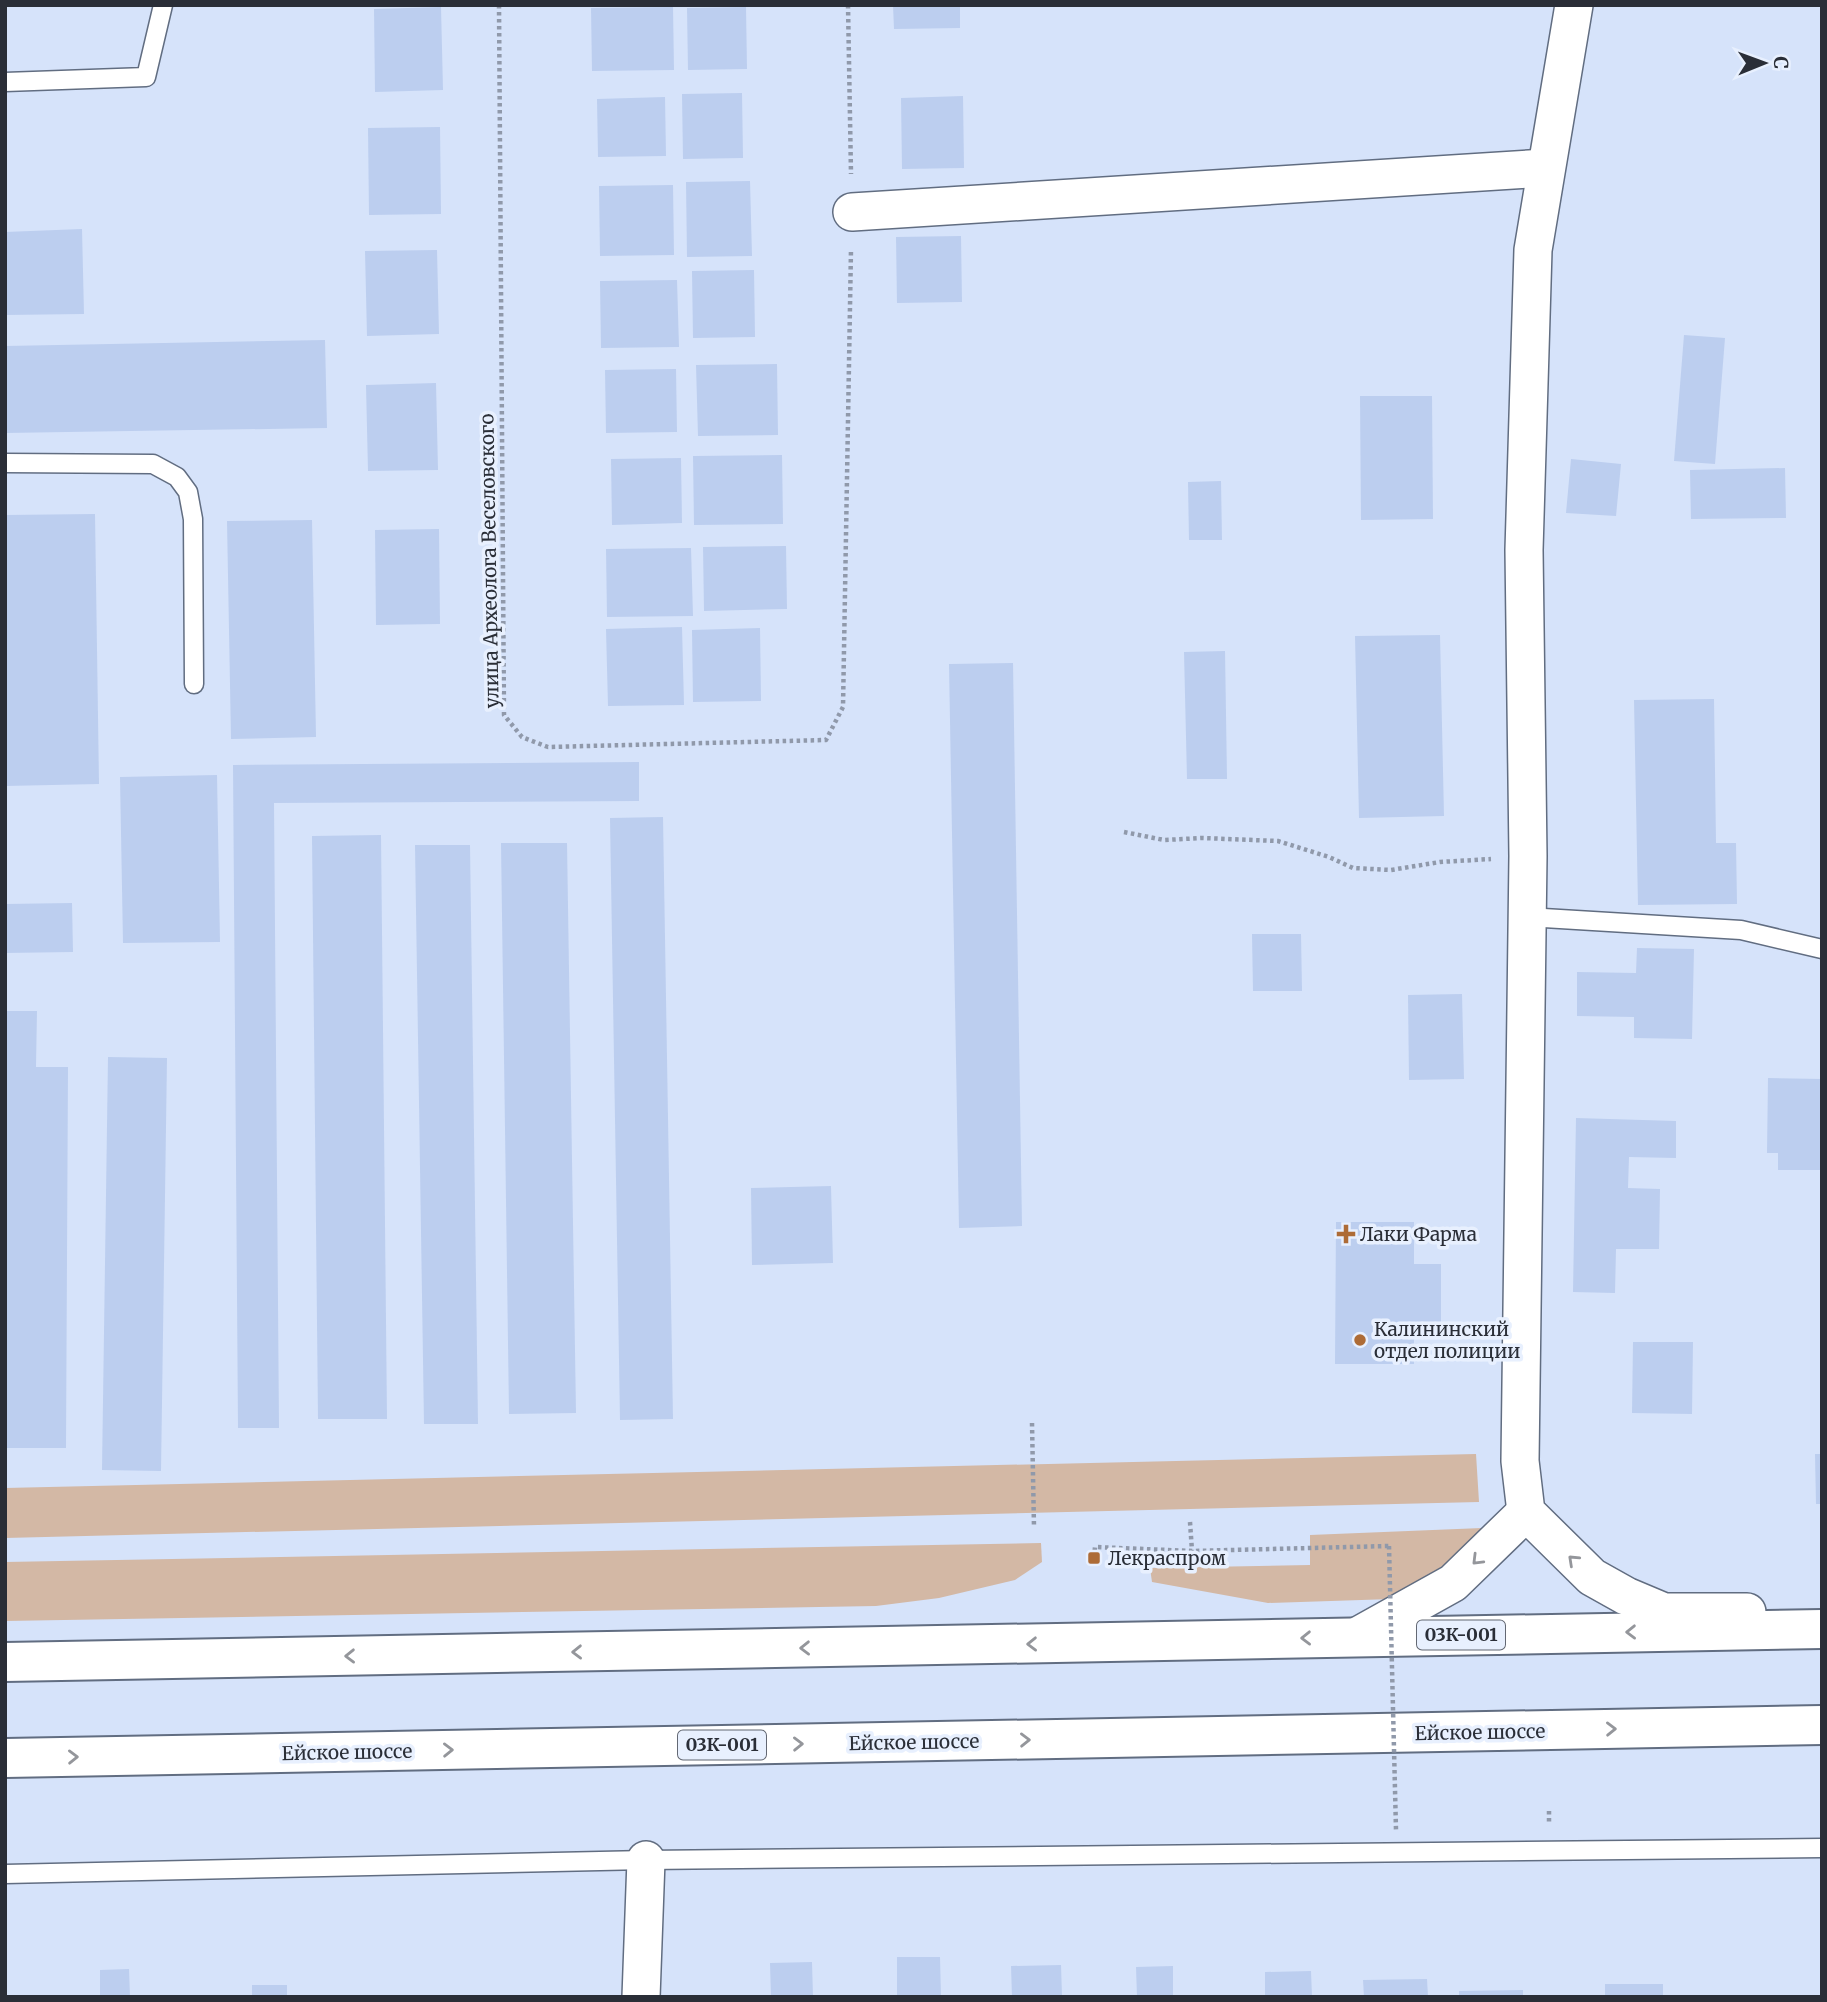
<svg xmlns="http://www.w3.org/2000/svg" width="1827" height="2002" viewBox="0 0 1827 2002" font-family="Merriweather,serif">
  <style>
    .green { fill: #d3b8a5 }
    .building { fill: #bcceef }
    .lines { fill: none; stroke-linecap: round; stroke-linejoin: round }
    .lane-casing { stroke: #616d81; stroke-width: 21 }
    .street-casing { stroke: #616d81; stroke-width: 40 }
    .primary-casing { stroke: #616d81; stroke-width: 42 }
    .path { stroke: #9099aa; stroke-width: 4.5; stroke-dasharray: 3.5 3.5; stroke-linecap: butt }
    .lane { stroke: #fff; stroke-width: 18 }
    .street { stroke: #fff; stroke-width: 37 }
    .primary { stroke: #fff; stroke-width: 38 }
    .path-bridge { stroke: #9099aa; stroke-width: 4.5; stroke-dasharray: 3.5 3.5; stroke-linecap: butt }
    .oneway { stroke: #94969b }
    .poi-dot { fill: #ad6b36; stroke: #e8f0fe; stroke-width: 2.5 }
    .labels { text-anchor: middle; stroke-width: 7; stroke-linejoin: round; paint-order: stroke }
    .shield { fill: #e8f0fe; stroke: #636873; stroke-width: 2 }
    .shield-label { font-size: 18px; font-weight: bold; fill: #2a2e37 }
    .street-label { font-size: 19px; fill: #2a2e37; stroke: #e8f0fe }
    .poi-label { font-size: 19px; fill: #2a2e37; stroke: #e8f0fe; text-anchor: start }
  </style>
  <rect width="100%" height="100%" fill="#d6e3fa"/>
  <g class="green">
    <polygon points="1476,1454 1479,1502 5,1538 5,1488"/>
    <polygon points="1482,1528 1471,1547 1423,1584 1392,1599 1268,1603 1152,1582 1150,1568 1310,1565 1310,1535"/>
    <polygon points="1041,1543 1042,1562 1015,1580 939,1598 876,1606 5,1621 5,1562"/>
  </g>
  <g class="building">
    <polygon points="893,5 960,5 960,28 894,29"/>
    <polygon points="441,7 443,90 375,92 374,9"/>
    <polygon points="673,7 674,70 592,71 591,8"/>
    <polygon points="746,7 747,69 688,70 687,8"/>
    <polygon points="742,93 743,158 683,159 682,94"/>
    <polygon points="963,96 964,168 902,169 901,98"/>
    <polygon points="665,97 666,156 598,157 597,99"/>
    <polygon points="440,127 441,214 369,215 368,128"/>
    <polygon points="750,181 752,256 687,257 686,182"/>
    <polygon points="673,185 674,255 600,256 599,186"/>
    <polygon points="82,229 84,314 5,315 5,232"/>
    <polygon points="961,236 962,302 897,303 896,237"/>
    <polygon points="437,250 439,334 367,336 365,251"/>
    <polygon points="754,270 755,337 693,338 692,271"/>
    <polygon points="677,280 679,347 601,348 600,281"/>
    <polygon points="1684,335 1725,338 1715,464 1674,461"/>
    <polygon points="325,340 327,428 5,433 5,346"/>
    <polygon points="777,364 778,435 698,436 696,365"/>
    <polygon points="676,369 677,432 606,433 605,370"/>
    <polygon points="436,383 438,470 368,471 366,385"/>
    <polygon points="1360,396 1432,396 1433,519 1361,520"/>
    <polygon points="782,455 783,524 694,525 693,456"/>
    <polygon points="681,458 682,523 612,525 611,459"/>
    <polygon points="1571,459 1621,464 1616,516 1566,513"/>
    <polygon points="1785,468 1786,518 1691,519 1690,470"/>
    <polygon points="1221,481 1222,540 1189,540 1188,482"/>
    <polygon points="95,514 99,784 5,786 5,515"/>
    <polygon points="312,520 316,737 231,739 227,521"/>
    <polygon points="439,529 440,624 376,625 375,530"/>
    <polygon points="786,546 787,609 704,611 703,547"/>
    <polygon points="691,548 693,616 607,617 606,549"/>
    <polygon points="682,627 684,705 608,706 606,629"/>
    <polygon points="760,628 761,701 693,702 692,630"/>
    <polygon points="1440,635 1444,816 1359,818 1355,636"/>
    <polygon points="1225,651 1227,779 1187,779 1184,652"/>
    <polygon points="1013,663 1022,1226 959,1228 949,664"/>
    <polygon points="1714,699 1716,843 1736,843 1737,904 1638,905 1634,700"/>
    <polygon points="639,762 639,801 274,803 279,1428 238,1428 233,765"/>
    <polygon points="217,775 220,942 123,943 120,777"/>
    <polygon points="663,817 673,1419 620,1420 610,818"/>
    <polygon points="381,835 387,1419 318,1419 312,836"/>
    <polygon points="501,843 567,843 576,1413 509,1414"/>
    <polygon points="415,845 470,845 478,1424 424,1424"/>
    <polygon points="72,903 73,952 5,953 5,904"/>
    <polygon points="1252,934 1301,934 1302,991 1253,991"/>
    <polygon points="1637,948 1694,949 1692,1039 1634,1038 1634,1017 1577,1016 1577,972 1636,973"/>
    <polygon points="1462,994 1464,1079 1409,1080 1408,995"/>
    <polygon points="5,1011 37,1011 36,1067 68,1067 66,1448 5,1448"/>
    <polygon points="108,1057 167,1058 161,1471 102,1470"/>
    <polygon points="1768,1078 1822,1079 1822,1170 1778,1170 1778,1153 1767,1153"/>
    <polygon points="1576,1118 1676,1121 1676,1158 1629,1157 1628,1188 1660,1189 1659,1249 1616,1249 1615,1293 1573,1292"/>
    <polygon points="831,1186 833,1263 752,1265 751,1188"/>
    <polygon points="1336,1222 1414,1222 1414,1264 1441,1264 1441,1330 1414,1330 1414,1364 1335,1364"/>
    <polygon points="1633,1342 1693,1342 1692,1414 1632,1413"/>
    <polygon points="1815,1454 1822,1454 1822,1504 1816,1504"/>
    <polygon points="897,1957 940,1957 941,1997 897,1997"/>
    <polygon points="812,1962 813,1997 771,1997 770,1963"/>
    <polygon points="1061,1965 1062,1997 1012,1997 1011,1966"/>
    <polygon points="1173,1966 1173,1997 1137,1997 1136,1967"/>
    <polygon points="129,1969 130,1997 100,1997 100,1970"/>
    <polygon points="1311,1971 1312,1997 1265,1997 1265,1972"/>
    <polygon points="1427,1979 1428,1997 1364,1997 1363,1980"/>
    <rect x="1605" y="1984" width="58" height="13"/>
    <rect x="252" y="1985" width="35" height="12"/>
    <polygon points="1523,1990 1523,1997 1459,1997 1459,1991"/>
  </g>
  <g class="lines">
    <g class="lane-casing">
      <g id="lane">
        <polyline points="5,82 146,77 163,5"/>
        <polyline points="5,463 153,464 177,477 188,492 193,519 194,684"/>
        <polyline points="1527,917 1741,930 1822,949"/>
        <polyline points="5,1874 646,1860 1822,1848"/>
      </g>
    </g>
    <g class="street-casing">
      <g id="street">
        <polyline points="1574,5 1533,250 1524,550 1528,856 1520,1461 1526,1512 1592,1577 1626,1596 1664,1612 1747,1612"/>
        <polyline points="852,212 1546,168"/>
        <polyline points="1356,1637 1453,1583 1526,1512"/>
        <polyline points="641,1997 646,1860"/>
      </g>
    </g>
    <g class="primary-casing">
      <g id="primary">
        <polyline points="5,1662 1822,1629"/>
        <polyline points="5,1758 1822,1725"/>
      </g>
    </g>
    <g class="path">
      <polyline points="499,5 504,715 522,737 548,747 826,740 843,707 851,249"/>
      <polyline points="848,5 851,174"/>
      <polyline points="1124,832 1164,840 1202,838 1278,841 1329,857 1353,868 1391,870 1440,862 1491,859"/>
      <polyline points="1032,1423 1034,1527"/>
      <polyline points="1190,1522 1192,1551"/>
      <polyline points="1094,1558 1095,1547 1192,1551 1389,1546"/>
      <polyline points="1549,1811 1549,1823"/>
    </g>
    <use href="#lane" class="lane"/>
    <use href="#street" class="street"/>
    <use href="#primary" class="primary"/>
    <polyline class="path-bridge" points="1389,1546 1396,1830"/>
  </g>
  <defs><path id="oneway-chevron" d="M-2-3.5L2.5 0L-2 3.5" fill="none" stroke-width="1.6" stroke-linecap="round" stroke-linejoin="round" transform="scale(1.75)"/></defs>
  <g class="oneway">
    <use href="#oneway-chevron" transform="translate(1477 1560) rotate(135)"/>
    <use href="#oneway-chevron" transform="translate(1573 1560) rotate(-137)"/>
    <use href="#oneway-chevron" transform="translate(1631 1632) rotate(179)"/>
    <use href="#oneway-chevron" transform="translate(1306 1638) rotate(179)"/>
    <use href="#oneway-chevron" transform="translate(1032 1644) rotate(179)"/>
    <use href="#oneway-chevron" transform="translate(805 1648) rotate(179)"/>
    <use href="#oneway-chevron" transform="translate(577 1652) rotate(179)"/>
    <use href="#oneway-chevron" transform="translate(350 1656) rotate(179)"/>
    <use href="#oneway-chevron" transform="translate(1611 1729) rotate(-1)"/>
    <use href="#oneway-chevron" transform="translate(1025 1740) rotate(-1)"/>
    <use href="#oneway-chevron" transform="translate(798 1744) rotate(-1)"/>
    <use href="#oneway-chevron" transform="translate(448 1750) rotate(-1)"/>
    <use href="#oneway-chevron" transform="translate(73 1757) rotate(-1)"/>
  </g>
  <g class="poi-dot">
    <path d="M1342.5 1223.5h7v7h7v7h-7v7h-7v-7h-7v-7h7z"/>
    <circle cx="1360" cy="1340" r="7"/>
    <rect x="1087" y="1551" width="14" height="14" rx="3.5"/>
  </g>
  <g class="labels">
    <g class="shield">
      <rect x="1417" y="1620.5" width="88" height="29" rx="5"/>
      <rect x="678" y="1730.5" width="88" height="29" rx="5"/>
    </g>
    <g class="shield-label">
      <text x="1461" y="1641">03К-001</text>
      <text x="722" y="1751">03К-001</text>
    </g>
    <g class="street-label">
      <text transform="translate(489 561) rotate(-91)" y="7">улица Археолога Веселовского</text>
      <text transform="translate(1480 1732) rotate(-1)" y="7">Ейское шоссе</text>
      <text transform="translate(914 1742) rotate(-1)" y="7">Ейское шоссе</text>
      <text transform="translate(347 1752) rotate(-1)" y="7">Ейское шоссе</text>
    </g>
    <g class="poi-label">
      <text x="1360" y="1241">Лаки Фарма</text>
      <text x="1374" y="1336">Калининский<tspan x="1374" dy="22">отдел полиции</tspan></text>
      <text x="1108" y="1565">Лекраспром</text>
    </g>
  </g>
  <rect width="1827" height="2002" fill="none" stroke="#2a2e37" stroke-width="14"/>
  <g transform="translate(1764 63) rotate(89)" stroke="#e8f0fe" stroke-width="5" paint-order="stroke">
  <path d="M0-5L12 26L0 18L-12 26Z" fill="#2a2e37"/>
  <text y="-10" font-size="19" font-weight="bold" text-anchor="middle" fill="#2a2e37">С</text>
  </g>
</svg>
